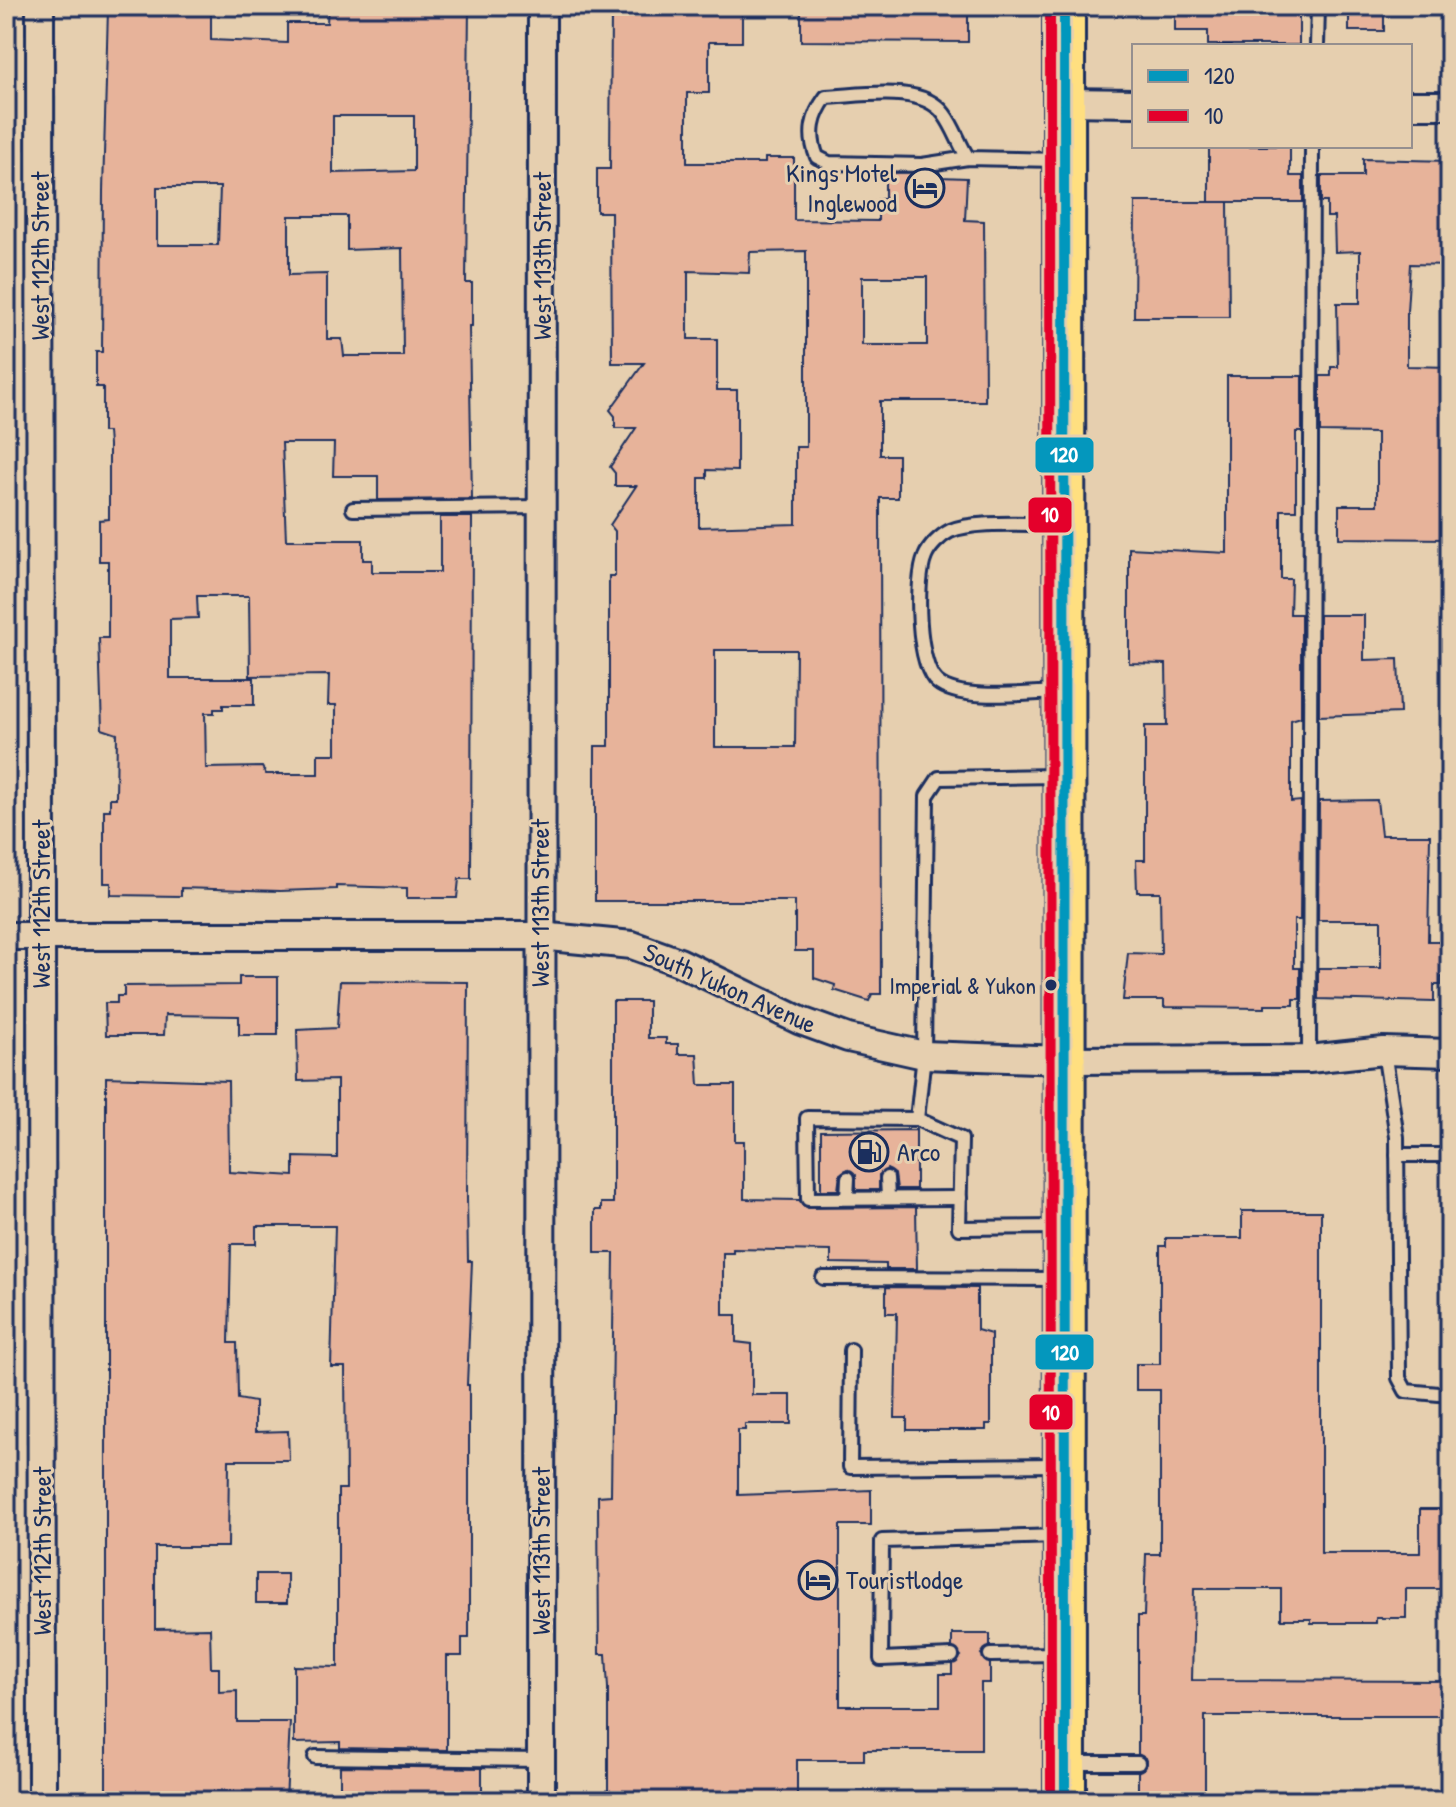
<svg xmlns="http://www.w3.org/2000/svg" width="1456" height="1807" viewBox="0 0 1456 1807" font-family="'Patrick Hand',sans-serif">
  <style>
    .building { fill: #e7b39a; stroke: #1b2f5e; stroke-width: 2; fill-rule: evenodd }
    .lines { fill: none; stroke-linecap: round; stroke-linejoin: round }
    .lane-casing { stroke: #1b2f5e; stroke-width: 18 }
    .street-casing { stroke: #1b2f5e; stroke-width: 32 }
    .primary-casing { stroke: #1b2f5e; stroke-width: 46 }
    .lane { stroke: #e6cfaf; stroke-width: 12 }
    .street { stroke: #e6cfaf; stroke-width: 26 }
    .primary { stroke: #ffdf80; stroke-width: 40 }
    .bus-1-casing { stroke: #e6cfaf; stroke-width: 16 }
    .bus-2-casing { stroke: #e6cfaf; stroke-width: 16 }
    .bus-1 { stroke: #0497bd; stroke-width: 10 }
    .bus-2 { stroke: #e4002b; stroke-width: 10 }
    .bus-dot { fill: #1b2f5e; stroke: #e6cfaf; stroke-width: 3 }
    .labels { text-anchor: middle; stroke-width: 6; stroke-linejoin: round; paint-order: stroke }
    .bus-label { font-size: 24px; fill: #1b2f5e; stroke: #e6cfaf; text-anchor: end }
    .poi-label { font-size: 26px; fill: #1b2f5e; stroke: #e6cfaf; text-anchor: start }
    .street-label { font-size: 26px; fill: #1b2f5e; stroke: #e6cfaf }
    .line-badge { stroke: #e6cfaf; stroke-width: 3 }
    .badge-label { font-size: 22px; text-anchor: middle; font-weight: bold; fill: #fff }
  </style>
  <rect width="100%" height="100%" fill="#e6cfaf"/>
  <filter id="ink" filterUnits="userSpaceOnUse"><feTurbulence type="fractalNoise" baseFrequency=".0125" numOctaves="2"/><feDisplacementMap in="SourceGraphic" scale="16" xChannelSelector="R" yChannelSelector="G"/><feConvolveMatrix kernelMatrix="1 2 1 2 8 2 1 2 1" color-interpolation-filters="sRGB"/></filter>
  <g filter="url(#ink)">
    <g class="building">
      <path d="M112,6H211V40L287,43V23H327L328,6H469L466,283H472V326H469L472,499L378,500V476H333L334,443H282L286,540H363V560H372V572H440V517H472L471,879H459L457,898H407V888L336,886V889L280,891L181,888V896L111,895V883H104V810H110V798H116L117,734L102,729L99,638H108V561H99V520L109,519V445L108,432H103V387H96V352H102L103,191L108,9ZM333,116H414V171L333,173ZM157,187H220L218,245H157ZM289,216H347V250L402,248L403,356H344L342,339H327V274L289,275ZM197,596H249L250,676L329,675L328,705H336V754H318V774H266L262,767L206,768L205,713H214V709H223V705H254V678H170V619L198,618Z"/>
      <path d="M619,6H720V13H742V42H709V93H687V163H765V158H794V220L878,221V199H885V173L939,172V177L967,178L965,220L984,221L985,401H880V455H898V498H880L881,994H872L869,1001L834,990L835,985L814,978V951H795V901H595V746H609V576H615V531L610,525L636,486H615V473L610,467L636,428H615V416L610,410L644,363H612L611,212H597V169H610L611,9H619ZM806,251V447H796V524L699,527V478H707V470L737,471V390H717V339H688V271L749,273L750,252ZM862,277H927V345H862ZM715,650H796L795,747H715Z"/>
      <polygon points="801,6 968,6 968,42 801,41"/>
      <polygon points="1175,6 1299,6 1299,45 1208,45 1208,31 1175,31"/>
      <rect x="1349" y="6" width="35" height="25"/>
      <polygon points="1209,146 1290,146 1290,176 1303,176 1303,202 1209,202"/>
      <polygon points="1363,159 1450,161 1450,265 1410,264 1407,311 1407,366 1450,367 1450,539 1339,538 1339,505 1377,505 1377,433 1320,432 1320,376 1331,376 1331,367 1338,367 1337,303 1360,303 1360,251 1335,252 1334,217 1327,217 1327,202 1321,202 1321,176 1363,176"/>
      <polygon points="1135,202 1228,202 1229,317 1134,317"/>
      <polygon points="1227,376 1302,376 1302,432 1296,432 1296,510 1281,510 1281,579 1291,579 1290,614 1301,614 1301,717 1291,720 1291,802 1301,801 1300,920 1294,920 1294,968 1300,968 1300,999 1294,999 1294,1005 1265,1005 1265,1008 1164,1007 1164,1000 1123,1000 1128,953 1161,954 1160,892 1137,892 1136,860 1145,860 1145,726 1167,726 1166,664 1129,663 1129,548 1227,553"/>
      <polygon points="1319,615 1364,615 1364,660 1398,659 1400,713 1319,716"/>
      <polygon points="1377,800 1381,835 1430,835 1428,941 1444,941 1444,977 1441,977 1441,985 1434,985 1434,1002 1318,999 1318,968 1381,968 1381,920 1318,920 1319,801"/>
      <polygon points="239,977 278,977 278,1035 239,1035 239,1016 165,1015 164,1035 106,1035 105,1003 117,1003 117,996 124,996 124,986 239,985"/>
      <polygon points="340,981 468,982 467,1199 468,1261 472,1261 467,1385 469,1385 469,1638 462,1638 462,1656 447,1656 447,1750 340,1748 340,1742 294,1743 294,1666 338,1667 338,1489 346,1489 345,1367 331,1367 335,1226 256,1226 256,1244 231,1244 229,1343 237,1343 238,1399 255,1402 255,1432 288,1431 289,1460 229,1460 228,1547 155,1547 155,1629 210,1628 211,1668 219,1668 219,1692 237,1691 237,1722 290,1722 286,1801 106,1801 106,1077 228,1081 229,1172 294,1176 294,1157 337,1158 337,1080 298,1081 297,1030 337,1028"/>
      <polygon points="613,1001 648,1001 648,1038 666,1038 666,1044 678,1044 678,1054 697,1054 699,1085 735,1085 735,1141 744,1141 744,1199 799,1200 808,1208 916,1207 917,1269 886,1269 886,1264 831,1263 831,1251 733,1249 733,1253 723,1253 723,1315 736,1315 736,1342 752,1344 752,1395 791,1395 791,1424 745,1424 745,1430 738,1430 738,1495 871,1490 871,1525 840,1525 840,1706 940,1706 940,1674 952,1674 952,1665 961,1656 952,1647 952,1634 990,1634 990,1646 981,1654 990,1664 990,1683 981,1683 981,1750 864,1750 864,1760 797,1760 797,1801 608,1801 608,1688 606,1654 599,1654 598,1496 611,1495 614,1253 595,1253 595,1210 601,1210 601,1203 613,1203"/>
      <polygon points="916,1130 916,1189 897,1189 895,1174 887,1169 879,1175 879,1190 856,1190 856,1175 848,1169 840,1174 838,1190 821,1190 821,1131"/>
      <polygon points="1242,1211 1321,1211 1321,1553 1420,1553 1420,1509 1450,1509 1450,1589 1406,1589 1406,1618 1376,1618 1376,1623 1311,1623 1311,1619 1281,1619 1281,1589 1194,1589 1192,1680 1450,1681 1450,1716 1205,1716 1205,1801 1138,1801 1138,1772 1147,1764 1145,1758 1138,1754 1138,1616 1144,1616 1146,1554 1160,1554 1160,1390 1136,1390 1136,1364 1160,1364 1160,1246 1166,1246 1166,1238 1242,1238"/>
      <polygon points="886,1287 977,1288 977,1330 991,1334 991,1424 986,1424 986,1430 907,1430 907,1418 895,1418 897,1313 886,1313"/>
      <rect x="256" y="1574" width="31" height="29"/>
      <polygon points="340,1766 482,1768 482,1801 340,1801"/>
    </g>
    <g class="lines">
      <g class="lane-casing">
        <g id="lane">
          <polyline points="1317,46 1318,6"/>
          <path d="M968,158C959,144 954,127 944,114C922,83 859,96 826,97C812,116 808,134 817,157L829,163L922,165L968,158L1057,160"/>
          <polyline points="353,509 541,507"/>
          <path d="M1058,692C1027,693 960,702 937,682C917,665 915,580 925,557C929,547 940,536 950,531C975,520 1032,525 1061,524"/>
          <polyline points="1058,776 939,778 927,796 924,1055 917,1119 961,1139 959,1228 1059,1227"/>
          <polyline points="1384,1051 1397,1137 1399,1378 1406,1391 1450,1395"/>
          <polyline points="1309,1059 1312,146"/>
          <polyline points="917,1119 807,1118 808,1199 960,1198"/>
          <polyline points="1397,1155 1450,1155"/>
          <polyline points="887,1178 888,1197"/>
          <polyline points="847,1198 848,1178"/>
          <polyline points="823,1278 1058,1279"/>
          <polyline points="851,1350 850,1467 1058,1465"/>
          <polyline points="990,1655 1061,1654"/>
          <polyline points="952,1656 881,1659 882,1541 1059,1536"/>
          <polyline points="315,1757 541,1760"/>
          <polyline points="1072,1763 1138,1763"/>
        </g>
      </g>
      <g class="street-casing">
        <g id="street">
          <polyline points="40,6 42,1801"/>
          <polyline points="1065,102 1134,103"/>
          <polyline points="1410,105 1450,105"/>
          <polyline points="6,936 540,936 632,945 679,962 801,1021 848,1038 924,1055 1065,1060 1309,1059 1384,1051 1450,1053"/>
          <polyline points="541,1801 542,6"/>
        </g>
      </g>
      <g class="primary-casing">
        <polyline id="primary" points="1064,6 1065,1801"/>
      </g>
      <use href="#lane" class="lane"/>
      <use href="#street" class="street"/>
      <use href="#primary" class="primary"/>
      <g class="bus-1-casing">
        <polyline id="bus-1" points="1064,6 1065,1801"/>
      </g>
      <g class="bus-2-casing">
        <polyline id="bus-2" points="1050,6 1051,1801"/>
      </g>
      <use href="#bus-1" class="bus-1"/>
      <use href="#bus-2" class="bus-2"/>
    </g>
  </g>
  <defs>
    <g id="hotel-ring" transform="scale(2)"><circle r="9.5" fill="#e6cfaf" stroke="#1b2f5e" stroke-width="1.5"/><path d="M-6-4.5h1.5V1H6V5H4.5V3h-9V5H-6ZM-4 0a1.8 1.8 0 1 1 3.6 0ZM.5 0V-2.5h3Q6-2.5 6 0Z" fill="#1b2f5e"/></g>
    <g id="fuel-ring" transform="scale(2)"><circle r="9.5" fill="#e6cfaf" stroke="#1b2f5e" stroke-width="1.5"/><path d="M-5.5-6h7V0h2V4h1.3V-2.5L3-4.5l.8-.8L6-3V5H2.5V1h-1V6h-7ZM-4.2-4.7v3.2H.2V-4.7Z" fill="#1b2f5e"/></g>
  </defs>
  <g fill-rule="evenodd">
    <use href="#hotel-ring" x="925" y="188"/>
    <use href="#fuel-ring" x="869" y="1152"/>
    <use href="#hotel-ring" x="818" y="1580"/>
  </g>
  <circle class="bus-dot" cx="1051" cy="985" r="7"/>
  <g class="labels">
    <g class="bus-label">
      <text x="1036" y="994">Imperial &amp; Yukon</text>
    </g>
    <g class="poi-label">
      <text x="897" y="182" text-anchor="end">Kings Motel<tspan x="897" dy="30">Inglewood</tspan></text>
      <text x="897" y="1161">Arco</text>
      <text x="846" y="1589">Touristlodge</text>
    </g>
    <g class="street-label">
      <text transform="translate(40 256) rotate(-90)" y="9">West 112th Street</text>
      <text transform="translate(542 256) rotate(-90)" y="9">West 113th Street</text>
      <text transform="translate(540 903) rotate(-90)" y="9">West 113th Street</text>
      <text transform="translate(41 904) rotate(-90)" y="9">West 112th Street</text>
      <text transform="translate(730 988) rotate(24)" y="9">South Yukon Avenue</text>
      <text transform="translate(42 1551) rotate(-90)" y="9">West 112th Street</text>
      <text transform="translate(541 1551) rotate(-90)" y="9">West 113th Street</text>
    </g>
  </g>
  <g class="line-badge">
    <rect x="1034" y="436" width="61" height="38" rx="8" fill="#0497bd"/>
    <rect x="1027" y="496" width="46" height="38" rx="8" fill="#e4002b"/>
    <rect x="1034" y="1333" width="61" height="38" rx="8" fill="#0497bd"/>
    <rect x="1028" y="1393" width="46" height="38" rx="8" fill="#e4002b"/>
  </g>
  <g class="badge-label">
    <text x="1064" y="462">120</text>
    <text x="1050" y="522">10</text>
    <text x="1065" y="1360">120</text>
    <text x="1051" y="1420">10</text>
  </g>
  <rect width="1456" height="1807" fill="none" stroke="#e6cfaf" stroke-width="32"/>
  <rect x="16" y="16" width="1424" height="1775" fill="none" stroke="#1b2f5e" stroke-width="3" filter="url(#ink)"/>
  <rect x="1132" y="44" width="280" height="104" fill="#e6cfaf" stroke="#958f8f" stroke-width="2"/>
  <rect x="1148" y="70" width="40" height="12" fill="#0497bd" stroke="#958f8f" stroke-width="2"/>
  <text x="1204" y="84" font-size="24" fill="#1b2f5e">120</text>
  <rect x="1148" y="110" width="40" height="12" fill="#e4002b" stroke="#958f8f" stroke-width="2"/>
  <text x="1204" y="124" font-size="24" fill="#1b2f5e">10</text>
</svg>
